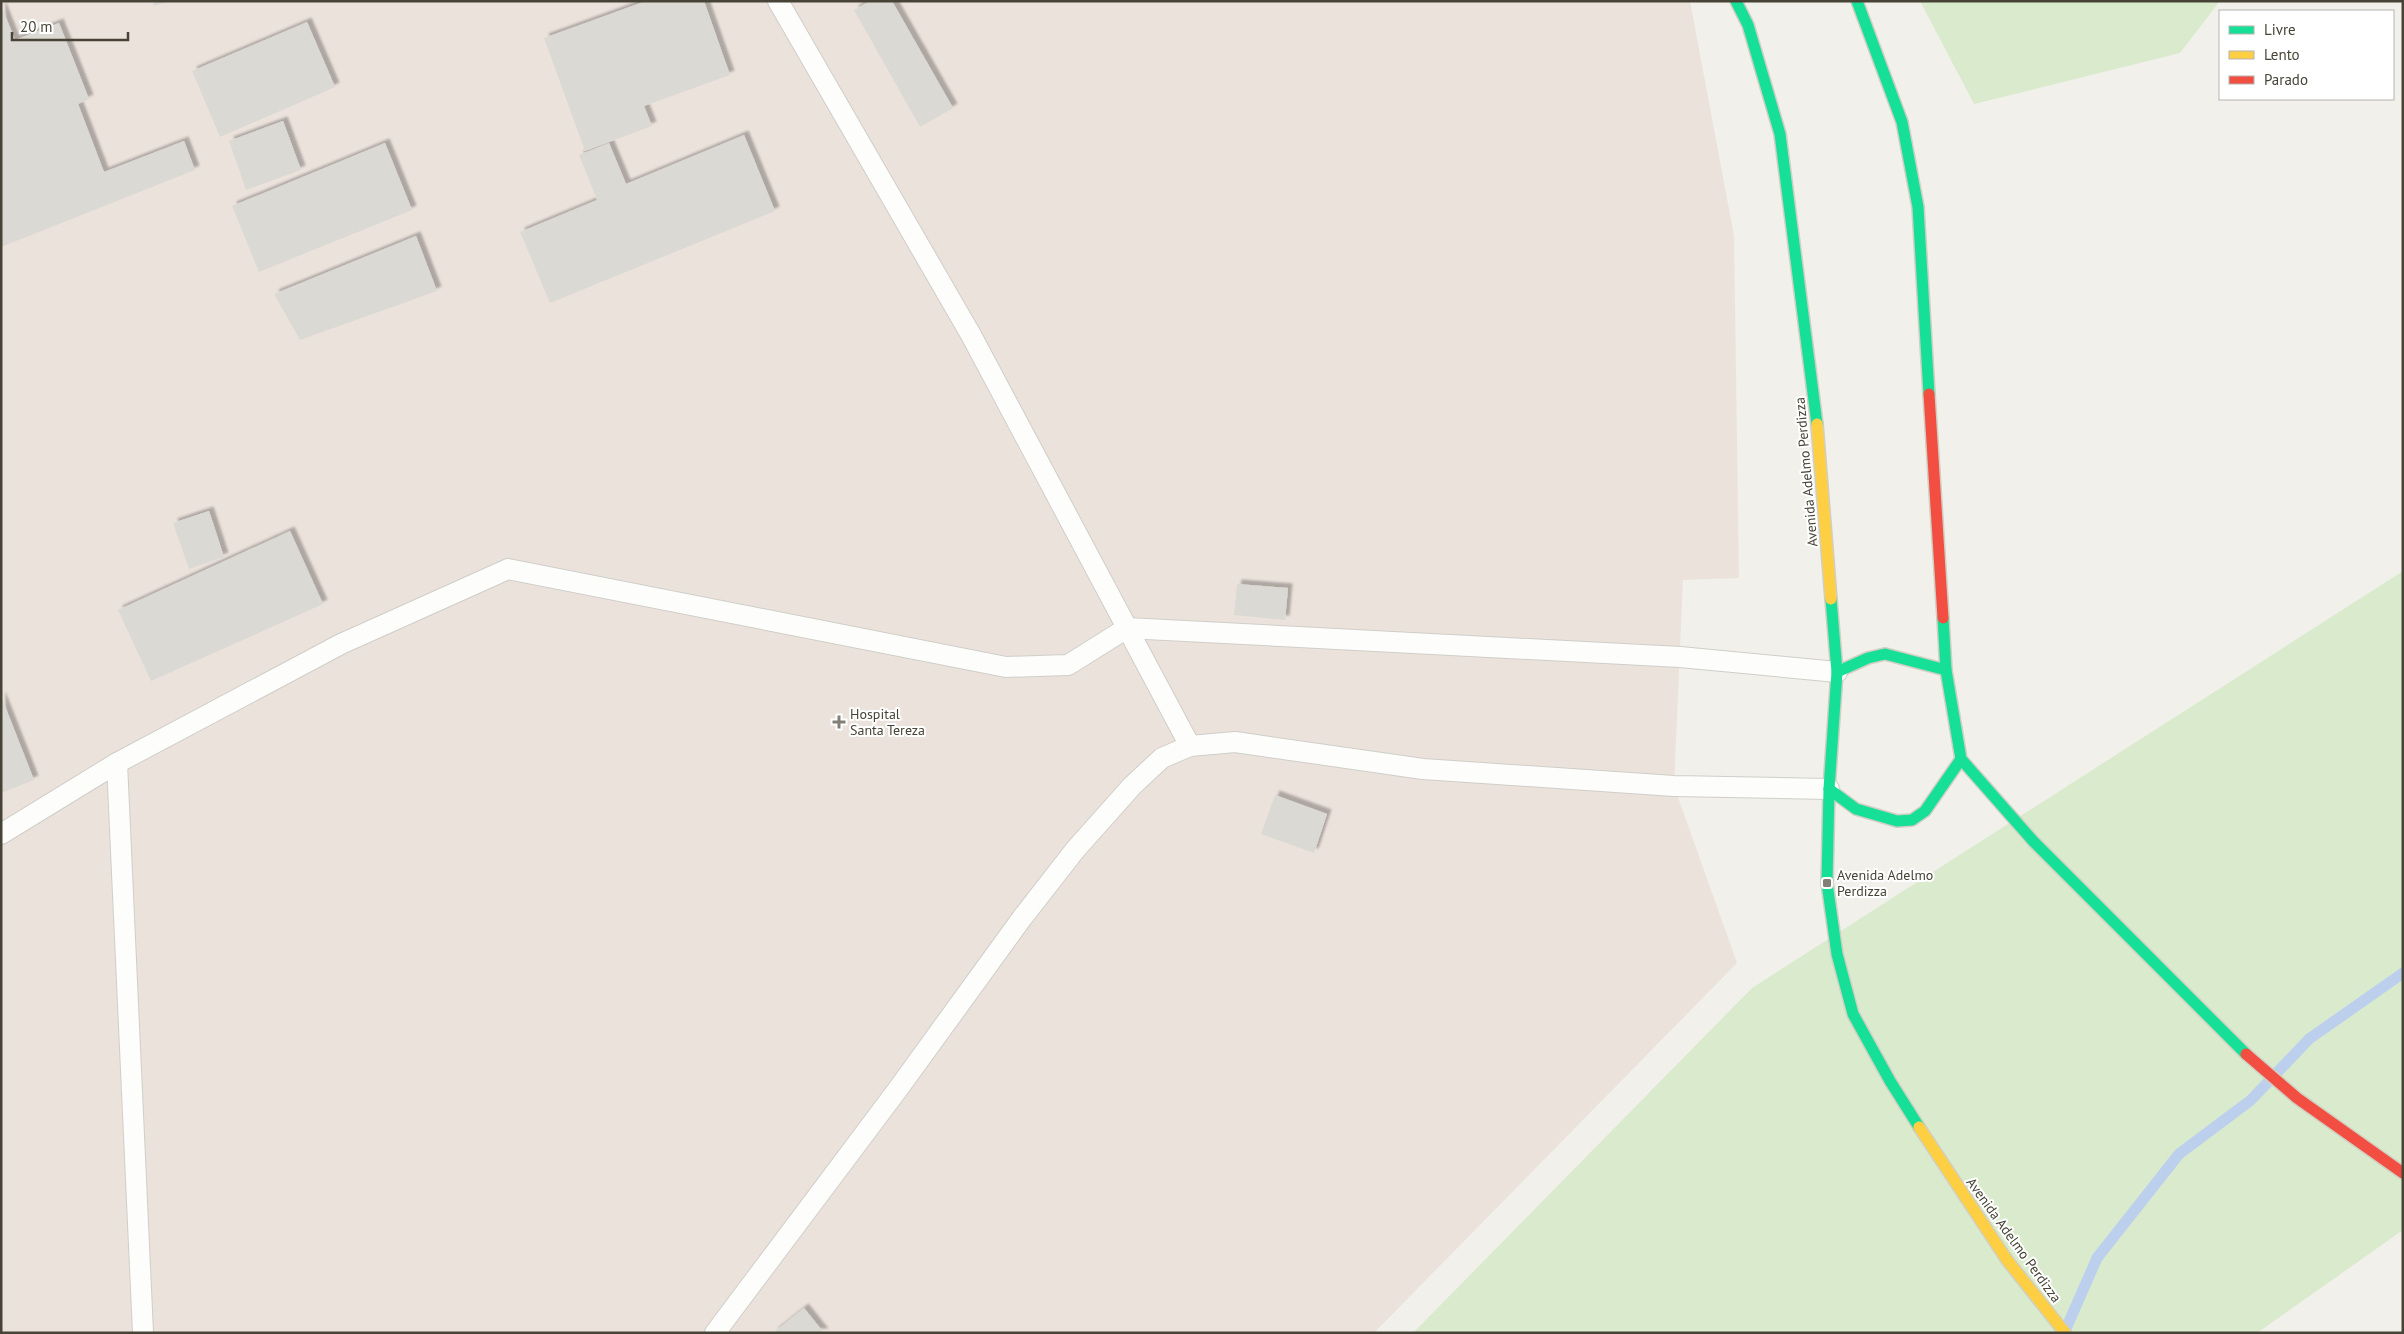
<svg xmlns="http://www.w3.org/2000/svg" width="2404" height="1334" viewBox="0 0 2404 1334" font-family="'PT Sans',sans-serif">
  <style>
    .medical { fill: #ece2dc }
    .green { fill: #d9ebcc }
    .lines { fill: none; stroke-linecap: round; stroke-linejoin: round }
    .stream { stroke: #bcd0ee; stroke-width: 11 }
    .building { fill: #dbd9d3; filter: url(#shadow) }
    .lane-casing { stroke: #cfcec8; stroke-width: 22 }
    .fast-casing { stroke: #d0cfc2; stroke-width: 14 }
    .slow-casing { stroke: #d0cfc2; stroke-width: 14 }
    .jam-casing { stroke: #d0cfc2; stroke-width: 14 }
    .lane { stroke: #fdfdfc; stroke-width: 20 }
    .fast { stroke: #16e098; stroke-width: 11 }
    .slow { stroke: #ffcf43; stroke-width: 11 }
    .jam { stroke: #f24e42; stroke-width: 11 }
    .poi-dot { fill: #828076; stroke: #fff; stroke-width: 2 }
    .labels { text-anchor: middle; stroke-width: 4; stroke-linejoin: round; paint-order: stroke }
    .street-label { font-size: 14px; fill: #474437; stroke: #fff }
    .poi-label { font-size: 14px; fill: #474437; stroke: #fff; text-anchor: start }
  </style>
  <defs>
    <filter id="shadow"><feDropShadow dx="4.5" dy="-4.5" stdDeviation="1" flood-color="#0004"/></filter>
  </defs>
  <rect width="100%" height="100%" fill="#f1f0eb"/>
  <polygon class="medical" points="1,1 1690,1 1734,236 1739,578 1683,580 1674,786 1737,963 1374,1333 1,1333"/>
  <g class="green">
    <polygon points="1920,1 2220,1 2180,53 1974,104"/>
    <polygon points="2403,571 2403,1230 2257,1333 1413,1333 1752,988"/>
  </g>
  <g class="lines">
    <polyline class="stream" points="2065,1331 2097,1258 2179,1154 2251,1100 2309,1039 2403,973"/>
  </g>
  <g class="building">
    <polygon points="153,1 167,1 167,2 154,6"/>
    <polygon points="646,1 704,1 730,75 644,106 652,126 585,151 544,38"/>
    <polygon points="870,1 892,1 953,108 920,127 854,10"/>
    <polygon points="1,5 15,40 59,23 89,99 78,104 104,172 184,141 195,170 1,247"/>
    <polygon points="307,22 335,87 220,137 192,71"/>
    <polygon points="283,121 301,170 246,190 229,141"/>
    <polygon points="744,135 775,211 550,303 520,232 597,200 579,155 609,143 626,184"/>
    <polygon points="385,143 412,210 259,272 232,206"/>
    <polygon points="416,236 437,291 300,340 274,294"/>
    <polygon points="209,511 224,557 189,569 173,523"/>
    <polygon points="290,531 323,604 151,681 118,610"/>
    <polygon points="1237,584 1288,588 1285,620 1234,615"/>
    <polygon points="1,696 34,780 1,793"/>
    <polygon points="1275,795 1327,814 1314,853 1261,834"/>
    <polygon points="804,1308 824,1333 773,1333"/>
  </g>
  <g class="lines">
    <g class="lane-casing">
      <g id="lane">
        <polyline points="778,1 971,335 1190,746"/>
        <polyline points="117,763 143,1333"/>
        <polyline points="1,834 117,763 341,644 508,569 1006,667 1068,665 1127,628 1680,657 1837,672"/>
        <polyline points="715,1333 898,1089 1022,918 1075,850 1132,786 1162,758 1190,746 1235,742 1423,769 1674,786 1829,789"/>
      </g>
    </g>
    <g class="fast-casing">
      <g id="fast">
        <polyline points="1736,1 1748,25 1780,134 1817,424"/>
        <polyline points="1857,1 1902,122 1918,207 1929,394"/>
        <polyline points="1831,599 1837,672 1829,789 1827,883 1837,954 1853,1014 1890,1081 1919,1127"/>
        <polyline points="1943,618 1946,670 1961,759 2034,842 2246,1054"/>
        <polyline points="1837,672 1868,658 1885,654 1946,670"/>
        <polyline points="1829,789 1856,809 1897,821 1912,820 1925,811 1961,759"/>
      </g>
    </g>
    <g class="slow-casing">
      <g id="slow">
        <polyline points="1817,424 1831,599"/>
        <polyline points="1919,1127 2007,1260 2065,1333"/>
      </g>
    </g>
    <g class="jam-casing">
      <g id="jam">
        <polyline points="1929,394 1943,618"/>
        <polyline points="2246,1054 2297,1098 2403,1173"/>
      </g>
    </g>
    <use href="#lane" class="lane"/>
    <use href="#fast" class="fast"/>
    <use href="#slow" class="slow"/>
    <use href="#jam" class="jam"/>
  </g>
  <g class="poi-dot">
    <path d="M836.5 714.5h5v5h5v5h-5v5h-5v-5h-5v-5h5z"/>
    <rect x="1822" y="878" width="10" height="10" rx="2.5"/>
  </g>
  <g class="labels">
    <g class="street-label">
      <text transform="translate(1806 472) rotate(-95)" y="5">Avenida Adelmo Perdizza</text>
      <text transform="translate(2014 1240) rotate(54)" y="5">Avenida Adelmo Perdizza</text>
    </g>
    <g class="poi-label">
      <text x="850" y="719">Hospital<tspan x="850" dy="16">Santa Tereza</tspan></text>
      <text x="1837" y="880">Avenida Adelmo<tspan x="1837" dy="16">Perdizza</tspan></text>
    </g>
  </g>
  <rect width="2404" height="1334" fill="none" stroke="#474437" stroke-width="5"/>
  <rect x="2219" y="10" width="175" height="90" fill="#ffffff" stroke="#b5b4af"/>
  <rect x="2229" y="26" width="25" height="8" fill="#16e098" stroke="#b5b4af"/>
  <text x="2264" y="35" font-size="15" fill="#474437">Livre</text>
  <rect x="2229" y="51" width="25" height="8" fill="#ffcf43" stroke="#b5b4af"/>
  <text x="2264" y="60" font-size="15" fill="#474437">Lento</text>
  <rect x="2229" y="76" width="25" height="8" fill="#f24e42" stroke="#b5b4af"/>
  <text x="2264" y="85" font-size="15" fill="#474437">Parado</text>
  <path d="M12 32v8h116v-8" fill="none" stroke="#474437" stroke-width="2.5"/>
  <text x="20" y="32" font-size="15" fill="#474437" stroke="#ffffff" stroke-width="4" paint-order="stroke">20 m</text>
</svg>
